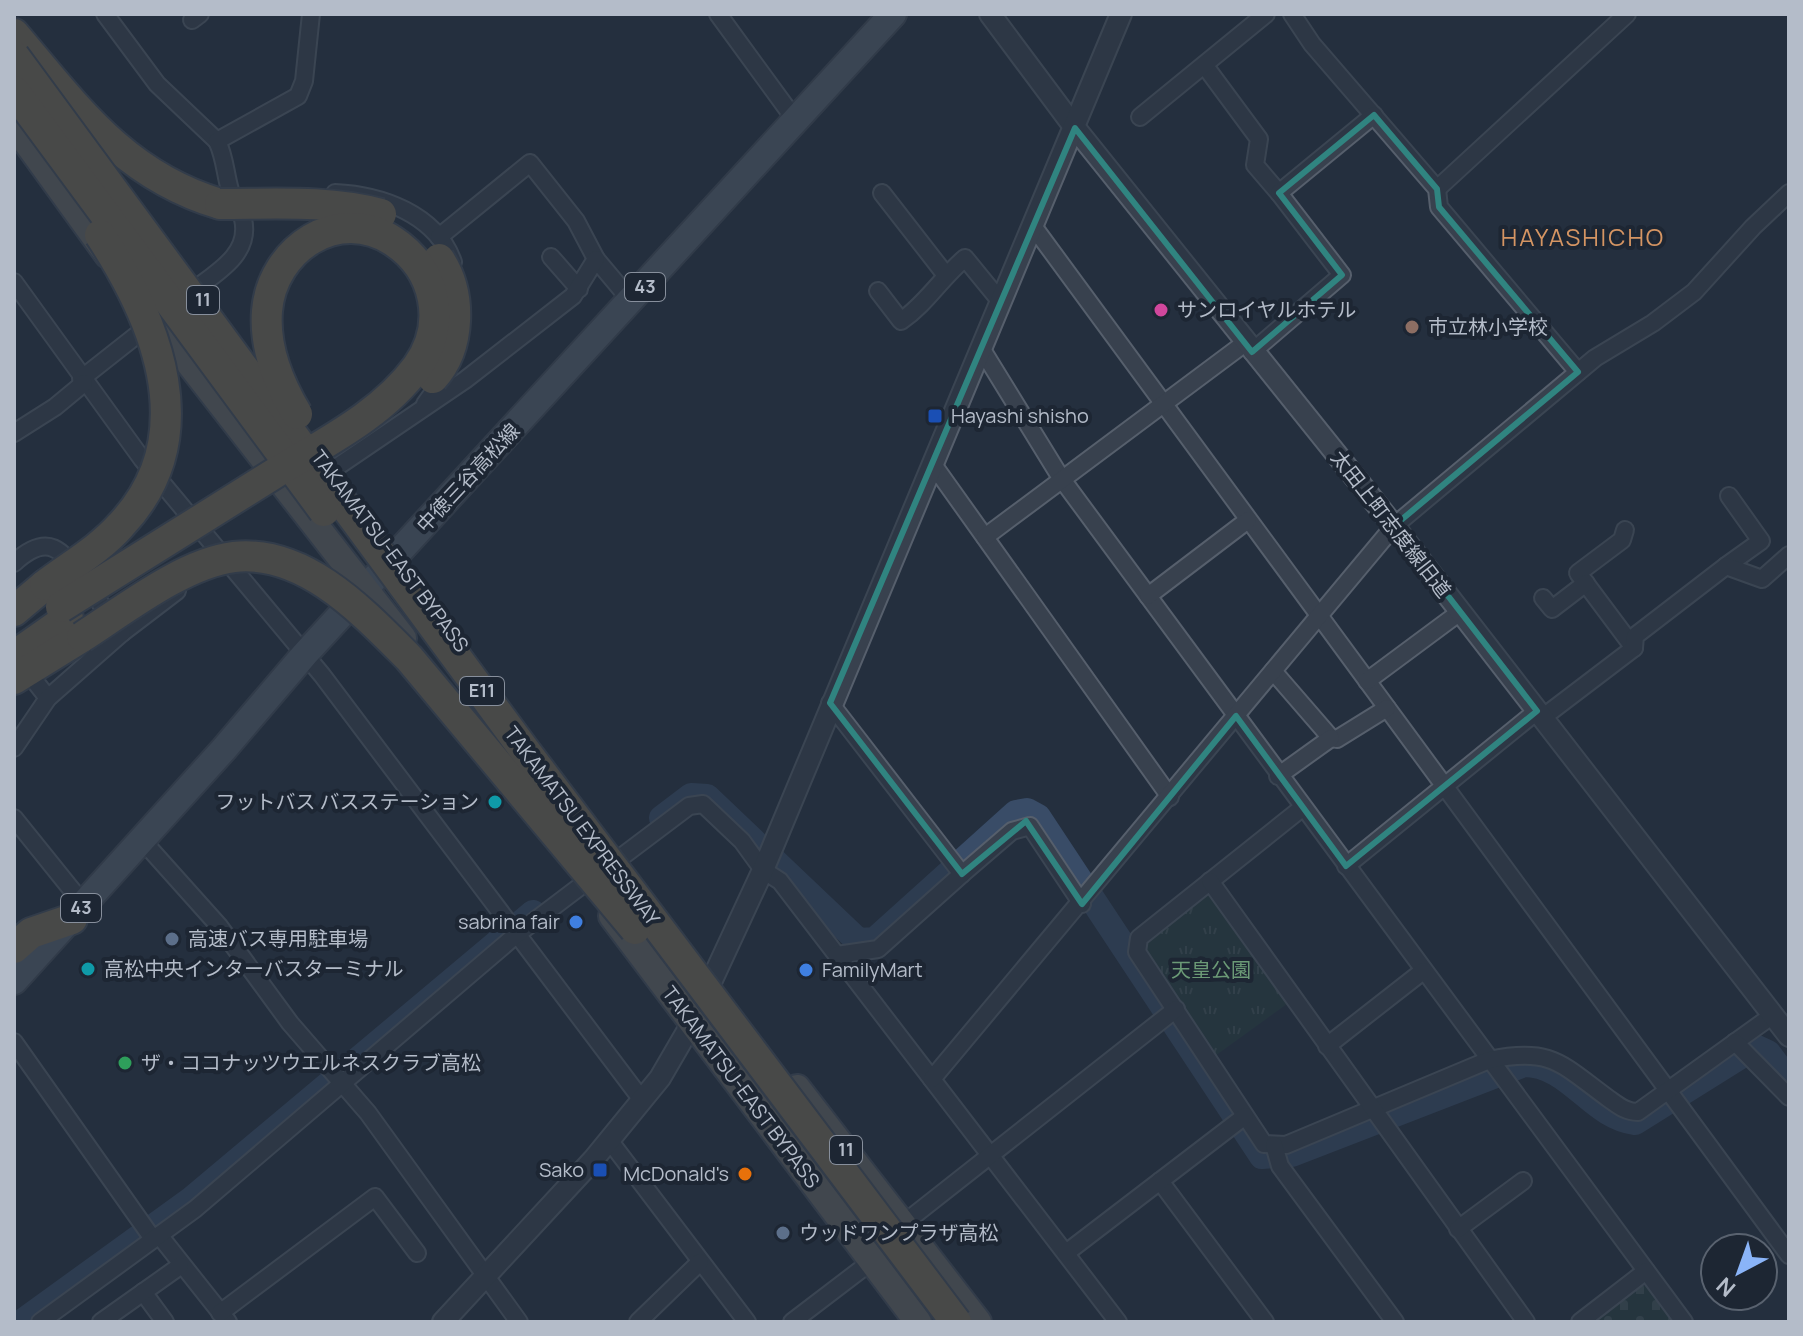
<svg xmlns="http://www.w3.org/2000/svg" width="1803" height="1336" viewBox="0 0 1803 1336" font-family="Manrope,'Noto Sans JP',sans-serif">
  <style>
    .cemetery { fill: url(#cemetery-stones) }
    .park { fill: url(#park-tufts) }
    .lines { fill: none; stroke-linecap: round; stroke-linejoin: round }
    .river { stroke: #394c67; stroke-width: 26 }
    .minor-casing { stroke: #565f6c; stroke-width: 20 }
    .tertiary-casing { stroke: #565f6c; stroke-width: 24 }
    .primary-casing { stroke: #414a57; stroke-width: 30 }
    .trunk-casing { stroke: #434c59; stroke-width: 30 }
    .motorway-casing { stroke: #434c59; stroke-width: 34 }
    .minor { stroke: #38414e; stroke-width: 16 }
    .tertiary { stroke: #38414e; stroke-width: 20 }
    .primary { stroke: #56606e; stroke-width: 26 }
    .trunk { stroke: #656462; stroke-width: 26 }
    .motorway { stroke: #746855; stroke-width: 30 }
    .motorway-bridge-casing { stroke: #434c59; stroke-width: 34; stroke-linecap: butt }
    .motorway-bridge { stroke: #746855; stroke-width: 30 }
    .marked { fill: none; stroke: #308480; stroke-width: 6; stroke-linejoin: round }
    .hotel-dot { fill: #d1479c; stroke: #1d2633; stroke-width: 3 }
    .education-dot { fill: #8d6e63; stroke: #1d2633; stroke-width: 3 }
    .transit-dot { fill: #1a4fb4; stroke: #1d2633; stroke-width: 3 }
    .culture-dot { fill: #0f9aa8; stroke: #1d2633; stroke-width: 3 }
    .shop-dot { fill: #3f7fe0; stroke: #1d2633; stroke-width: 3 }
    .service-dot { fill: #5c6f8a; stroke: #1d2633; stroke-width: 3 }
    .leisure-dot { fill: #2e9e5b; stroke: #1d2633; stroke-width: 3 }
    .food-dot { fill: #e8710a; stroke: #1d2633; stroke-width: 3 }
    .labels { text-anchor: middle; stroke-width: 8; stroke-linejoin: round; paint-order: stroke }
    .shield { fill: #1d2633; stroke: #878f9c; stroke-width: 2 }
    .shield-label { font-size: 18px; font-weight: bold; fill: #b4bcc9 }
    .poi-label { font-size: 20px; fill: #b4bcc9; stroke: #1d2633; text-anchor: start }
    .street-label { font-size: 20px; fill: #b4bcc9; stroke: #1d2633 }
    .park-label { font-size: 20px; fill: #6b9a76; stroke: #1d2633 }
    .quarter-label { font-size: 24px; letter-spacing: 2px; fill: #d59563; stroke: #1d2633 }
  </style>
  <defs>
    <pattern id="cemetery-stones" width="16" height="16" patternUnits="userSpaceOnUse" patternTransform="scale(2)"><rect width="16" height="16" fill="#263c3f"/><path d="M2 7V4a2 2 0 0 1 4 0v3zM10 15v-3a2 2 0 0 1 4 0v3z" fill="#435659"/></pattern>
    <pattern id="park-tufts" width="24" height="20" patternUnits="userSpaceOnUse" patternTransform="scale(2)"><rect width="24" height="20" fill="#263c3f"/><path d="M3 7l-1-3M5 7V3M7 7l1-3M15 17l-1-3M17 17v-4M19 17l1-3" fill="none" stroke="#435659"/></pattern>
  </defs>
  <rect width="100%" height="100%" fill="#242f3e"/>
  <polygon class="cemetery" points="1639,1285 1649,1287 1674,1322 1594,1322"/>
  <polygon class="park" points="1205,894 1211,894 1287,1004 1215,1056 1144,948 1149,938"/>
  <g class="lines">
    <g class="river">
      <path d="M662,818L691,796L707,797L853,936L860,941L875,940L1016,813L1027,811L1038,817L1262,1156L1292,1154L1524,1064C1570,1064 1592,1117 1635,1122L1755,1047L1768,1053L1789,1081"/>
      <polyline points="22,1322 192,1199 533,913"/>
    </g>
    <g class="minor-casing">
      <g id="minor">
        <polyline points="105,14 157,84 217,141"/>
        <polyline points="718,14 796,121"/>
        <polyline points="1292,14 1312,44 1437,189 1439,207 1578,372"/>
        <polyline points="192,20 200,14"/>
        <polyline points="1205,66 1259,139 1255,165 1279,193"/>
        <polyline points="1140,117 1266,14"/>
        <polyline points="1437,189 1627,14"/>
        <path d="M335,193C381,195 436,214 453,262"/>
        <polyline points="882,193 945,274"/>
        <polyline points="1033,226 1789,1255"/>
        <polyline points="439,237 530,163 576,221 596,259 632,302"/>
        <polyline points="551,257 579,289"/>
        <polyline points="14,282 142,459 322,675 642,1100"/>
        <path d="M878,291L901,321C927,303 941,278 965,258L1001,302"/>
        <path d="M186,296C210,276 252,257 243,219C240,208 233,200 230,190C225,173 225,157 217,141L298,96L304,81L311,14"/>
        <polyline points="981,348 1061,478 1684,1322"/>
        <polyline points="1252,352 1342,275 1279,193 1374,115"/>
        <polyline points="81,379 152,323"/>
        <polyline points="425,404 445,376"/>
        <polyline points="14,433 55,407 84,383"/>
        <polyline points="932,463 1170,797"/>
        <polyline points="331,471 465,380 573,296 596,259"/>
        <polyline points="1625,530 1622,540 1578,573 1634,648"/>
        <polyline points="985,537 1245,343"/>
        <path d="M14,563C51,529 64,553 87,585C99,601 110,617 122,633L177,591"/>
        <polyline points="1726,566 1761,541 1729,496"/>
        <polyline points="1148,596 1248,520"/>
        <polyline points="1543,598 1552,609 1586,583"/>
        <polyline points="1273,671 1331,738 1337,739 1387,708"/>
        <polyline points="1367,681 1460,612"/>
        <polyline points="37,684 48,698"/>
        <polyline points="830,703 962,874 1012,831 1030,826 1082,904"/>
        <polyline points="1542,718 1634,648 1635,636 1726,566 1762,579 1789,555"/>
        <polyline points="14,748 48,698 122,633"/>
        <polyline points="1278,776 1331,738"/>
        <path d="M1302,808L1139,938L1137,952L1264,1144L1286,1145L1489,1060C1552,1047 1561,1064 1609,1099C1619,1106 1626,1112 1638,1112L1773,1015"/>
        <polyline points="14,818 84,905"/>
        <polyline points="142,840 219,926 290,1023 368,1113 519,1322"/>
        <polyline points="620,858 689,806 703,804 742,841 763,870 780,881 1118,1322"/>
        <polyline points="1346,866 1537,711"/>
        <polyline points="1210,881 1526,1322"/>
        <polyline points="837,955 878,949 962,874"/>
        <polyline points="14,1042 153,1239"/>
        <polyline points="1735,1042 1789,1097"/>
        <polyline points="1327,1046 1423,971"/>
        <polyline points="932,1079 1394,526 1595,358 1653,323 1694,292 1753,227 1789,193"/>
        <polyline points="609,1140 747,1322"/>
        <polyline points="1274,1145 1280,1166 1395,1322"/>
        <polyline points="1160,1181 1265,1322"/>
        <polyline points="903,1224 1176,1009"/>
        <polyline points="1458,1229 1523,1181"/>
        <polyline points="159,1235 228,1322"/>
        <polyline points="1066,1253 1245,1116"/>
        <polyline points="143,1292 165,1322"/>
        <polyline points="220,1313 375,1197 417,1253"/>
        <polyline points="40,1322 195,1209 516,935 586,882"/>
        <polyline points="101,1322 180,1266"/>
        <polyline points="638,1322 700,1262"/>
        <polyline points="792,1322 872,1261"/>
        <polyline points="1580,1322 1646,1271"/>
      </g>
    </g>
    <g class="tertiary-casing">
      <g id="tertiary">
        <polyline points="990,14 1075,128 1394,526 1789,1036"/>
        <polyline points="443,1322 593,1160 660,1078 692,1023 763,870 1121,14"/>
      </g>
    </g>
    <g class="primary-casing">
      <polyline id="primary" points="14,981 224,749 305,654 893,14"/>
    </g>
    <g class="trunk-casing">
      <g id="trunk">
        <polyline points="14,125 108,255"/>
        <polyline points="147,309 403,638"/>
        <polyline points="612,916 918,1322"/>
        <polyline points="797,1088 978,1322"/>
      </g>
    </g>
    <g class="motorway-casing">
      <g id="motorway">
        <path d="M14,34C76,107 123,175 220,204"/>
        <polyline points="14,611 45,585"/>
        <polyline points="14,656 68,618"/>
        <polyline points="14,679 82,637"/>
        <polyline points="14,948 31,933 72,919"/>
      </g>
    </g>
    <use href="#minor" class="minor"/>
    <use href="#tertiary" class="tertiary"/>
    <use href="#primary" class="primary"/>
    <use href="#trunk" class="trunk"/>
    <use href="#motorway" class="motorway"/>
    <g class="motorway-bridge-casing">
      <g id="motorway-bridge">
        <polyline points="14,56 523,748 956,1322"/>
        <polyline points="14,91 324,511"/>
        <path d="M220,204C274,204 328,200 381,214"/>
        <path d="M433,378C461,347 462,293 439,259"/>
        <path d="M45,585C70,566 100,549 121,525C204,437 157,322 100,235"/>
        <path d="M61,607C131,563 202,519 272,475C322,444 381,416 417,367C448,324 436,269 393,241C338,205 272,249 267,311C264,348 279,384 297,414"/>
        <path d="M82,637C124,610 184,563 234,557C305,549 364,613 409,658L635,929"/>
      </g>
    </g>
    <use href="#motorway-bridge" class="motorway-bridge"/>
  </g>
  <path d="M0 0H1803V1336H0ZM1374,115L1437,189L1439,207L1578,372L1394,526L1537,711L1346,866L1236,716L1082,904L1026,821L962,874L830,703L1075,128L1252,352L1342,275L1279,193Z" fill="#242f3e" fill-opacity=".55" fill-rule="evenodd"/>
  <path class="marked" d="M1374,115L1437,189L1439,207L1578,372L1394,526L1537,711L1346,866L1236,716L1082,904L1026,821L962,874L830,703L1075,128L1252,352L1342,275L1279,193Z"/>
  <circle class="hotel-dot" cx="1161" cy="310" r="8"/>
  <circle class="education-dot" cx="1412" cy="327" r="8"/>
  <g class="transit-dot">
    <rect x="927" y="408" width="16" height="16" rx="4"/>
    <rect x="592" y="1162" width="16" height="16" rx="4"/>
  </g>
  <g class="culture-dot">
    <circle cx="495" cy="802" r="8"/>
    <circle cx="88" cy="969" r="8"/>
  </g>
  <g class="shop-dot">
    <circle cx="576" cy="922" r="8"/>
    <circle cx="806" cy="970" r="8"/>
  </g>
  <g class="service-dot">
    <circle cx="172" cy="939" r="8"/>
    <circle cx="783" cy="1233" r="8"/>
  </g>
  <circle class="leisure-dot" cx="125" cy="1063" r="8"/>
  <circle class="food-dot" cx="745" cy="1174" r="8"/>
  <g class="labels">
    <g class="shield">
      <rect x="625" y="273" width="40" height="28" rx="6"/>
      <rect x="187" y="286" width="32" height="28" rx="6"/>
      <rect x="460" y="677" width="44" height="28" rx="6"/>
      <rect x="61" y="894" width="40" height="28" rx="6"/>
      <rect x="830" y="1136" width="32" height="28" rx="6"/>
    </g>
    <g class="shield-label">
      <text x="645" y="293">43</text>
      <text x="203" y="306">11</text>
      <text x="482" y="697">E11</text>
      <text x="81" y="914">43</text>
      <text x="846" y="1156">11</text>
    </g>
    <g class="poi-label">
      <text x="1177" y="317">サンロイヤルホテル</text>
      <text x="1428" y="334">市立林小学校</text>
      <text x="951" y="423">Hayashi shisho</text>
      <text x="479" y="809" text-anchor="end">フットバス バスステーション</text>
      <text x="560" y="929" text-anchor="end">sabrina fair</text>
      <text x="188" y="946">高速バス専用駐車場</text>
      <text x="104" y="976">高松中央インターバスターミナル</text>
      <text x="822" y="977">FamilyMart</text>
      <text x="141" y="1070">ザ・ココナッツウエルネスクラブ高松</text>
      <text x="584" y="1177" text-anchor="end">Sako</text>
      <text x="729" y="1181" text-anchor="end">McDonald's</text>
      <text x="799" y="1240">ウッドワンプラザ高松</text>
    </g>
    <g class="street-label">
      <text transform="translate(468 478) rotate(-47)" y="7">中徳三谷高松線</text>
      <text transform="translate(1391 524) rotate(52)" y="7">太田上町志度線旧道</text>
      <text transform="translate(390 551) rotate(53)" y="7">TAKAMATSU-EAST BYPASS</text>
      <text transform="translate(582 826) rotate(53)" y="7">TAKAMATSU EXPRESSWAY</text>
      <text transform="translate(741 1087) rotate(53)" y="7">TAKAMATSU-EAST BYPASS</text>
    </g>
    <g class="park-label">
      <text x="1211" y="977">天皇公園</text>
    </g>
    <g class="quarter-label">
      <text x="1583" y="246">HAYASHICHO</text>
    </g>
  </g>
  <rect width="1803" height="1336" fill="none" stroke="#b4bcc9" stroke-width="32"/>
  <g transform="translate(1739 1272) rotate(221)"><circle r="38" fill="#1d2633" stroke="#59626f" stroke-width="2"/>
  <path d="M0-6L14 30L0 20L-14 30Z" fill="#8ab4f8"/>
  <text y="-12" font-size="22" font-weight="bold" text-anchor="middle" fill="#b4bcc9">N</text>
  </g>
</svg>
